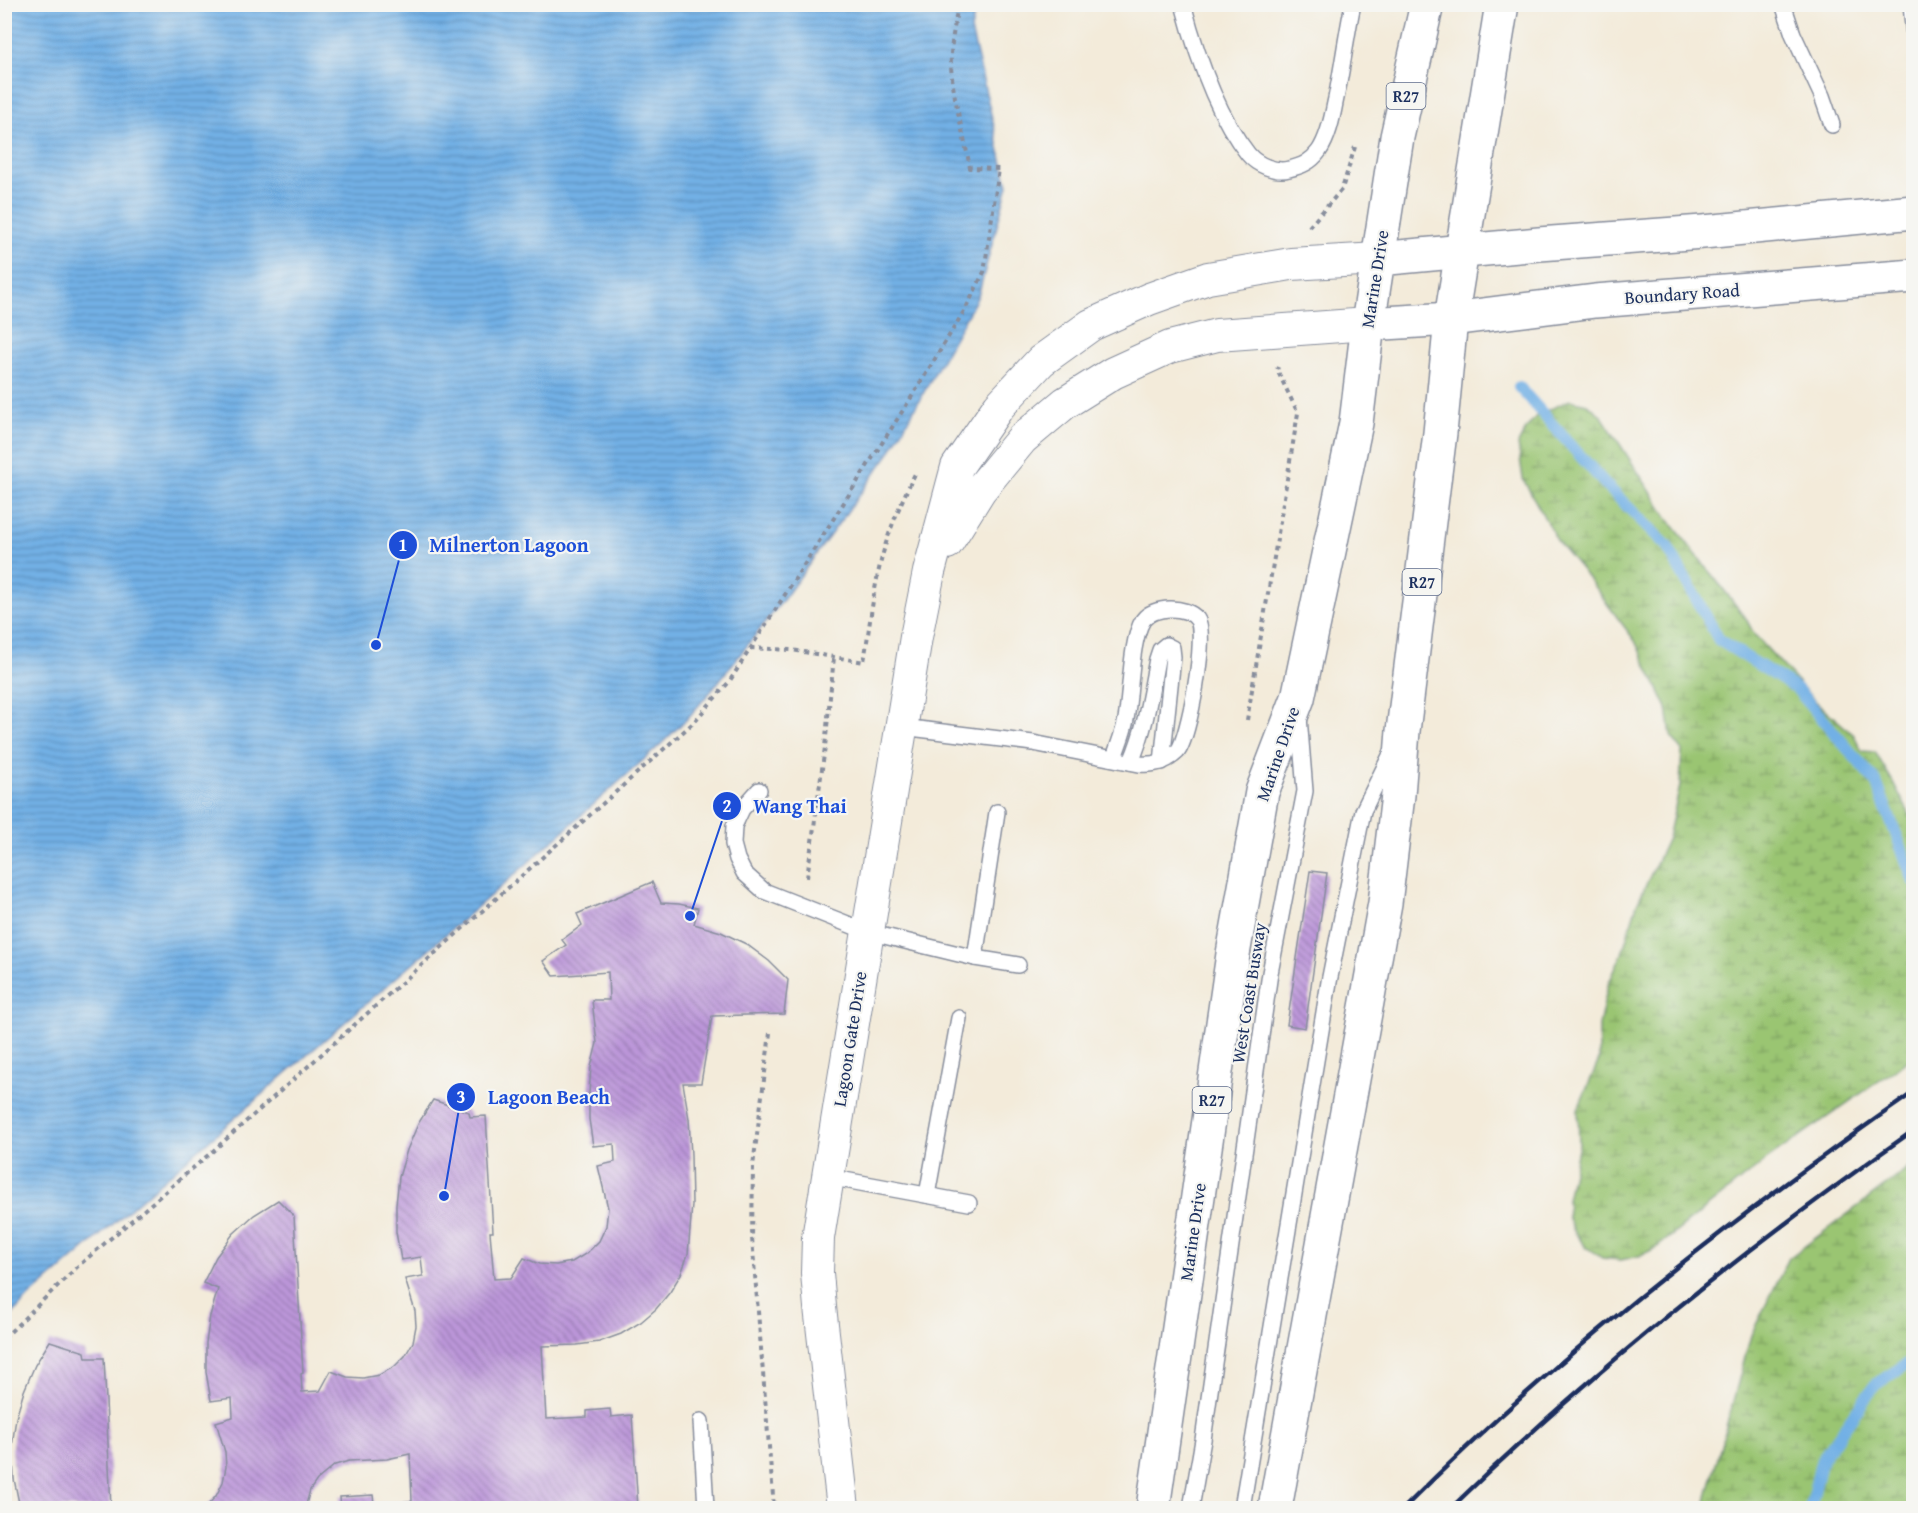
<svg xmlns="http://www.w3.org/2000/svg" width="1918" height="1513" viewBox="0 0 1918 1513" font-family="'Gentium Book Plus',serif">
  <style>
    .wetland { fill: url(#wetland-marsh); stroke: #5a7a68; stroke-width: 1.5 }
    .water { fill: url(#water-rules); stroke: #4670a2; stroke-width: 1.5 }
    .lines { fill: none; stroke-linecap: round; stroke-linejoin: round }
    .stream { stroke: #72b0e5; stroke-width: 12 }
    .building { fill: url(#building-back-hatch) }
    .service-casing { stroke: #878d9c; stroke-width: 18 }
    .minor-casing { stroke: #878d9c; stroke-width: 34 }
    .secondary-casing { stroke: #878d9c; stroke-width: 36 }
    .primary-casing { stroke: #878d9c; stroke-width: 36 }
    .path { stroke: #878d9c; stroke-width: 4; stroke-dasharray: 4.5 4.5; stroke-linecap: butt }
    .service { stroke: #fff; stroke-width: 15 }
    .minor { stroke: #fff; stroke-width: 32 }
    .secondary { stroke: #fff; stroke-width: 33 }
    .primary { stroke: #fff; stroke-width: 33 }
    .rail { stroke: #1b2f5e; stroke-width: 4.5 }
    .labels { text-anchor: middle; stroke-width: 4.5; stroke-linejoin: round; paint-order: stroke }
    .shield { fill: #f6f6f2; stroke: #5d6b8a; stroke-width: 1.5 }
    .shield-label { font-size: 16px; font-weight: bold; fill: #1b2f5e }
    .street-label { font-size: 18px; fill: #1b2f5e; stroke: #f6f6f2 }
    .leader { fill: none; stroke: #1d4ed8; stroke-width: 2 }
    .callout-dot { fill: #1d4ed8; stroke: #f6f6f2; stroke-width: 2 }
    .mark-label { font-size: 18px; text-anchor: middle; font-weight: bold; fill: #fff }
    .callout-label { font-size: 20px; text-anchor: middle; font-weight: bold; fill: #1d4ed8; stroke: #f6f6f2; stroke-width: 4.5; stroke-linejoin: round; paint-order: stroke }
  </style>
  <defs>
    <pattern id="wetland-marsh" width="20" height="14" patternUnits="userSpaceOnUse" patternTransform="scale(1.5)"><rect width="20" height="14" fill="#9ac572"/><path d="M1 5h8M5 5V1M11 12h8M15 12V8" fill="none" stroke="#7da061"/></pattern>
    <pattern id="water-rules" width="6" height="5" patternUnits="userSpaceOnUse" patternTransform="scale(1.5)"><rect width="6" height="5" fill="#72b0e5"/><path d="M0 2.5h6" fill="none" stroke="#5d90bd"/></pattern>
    <pattern id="building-back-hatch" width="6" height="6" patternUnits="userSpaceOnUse" patternTransform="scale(1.5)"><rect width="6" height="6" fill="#bc96d9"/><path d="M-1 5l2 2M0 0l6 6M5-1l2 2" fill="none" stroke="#987bb3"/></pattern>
  </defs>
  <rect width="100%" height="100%" fill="#f6f6f2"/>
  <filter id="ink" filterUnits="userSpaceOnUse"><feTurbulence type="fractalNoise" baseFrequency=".0167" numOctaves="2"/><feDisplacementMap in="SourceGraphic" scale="12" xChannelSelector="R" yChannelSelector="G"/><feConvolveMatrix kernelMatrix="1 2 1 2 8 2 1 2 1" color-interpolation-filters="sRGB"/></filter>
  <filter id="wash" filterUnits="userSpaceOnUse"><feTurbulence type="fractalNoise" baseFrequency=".008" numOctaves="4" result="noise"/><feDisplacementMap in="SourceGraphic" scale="24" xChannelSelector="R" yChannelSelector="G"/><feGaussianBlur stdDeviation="1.35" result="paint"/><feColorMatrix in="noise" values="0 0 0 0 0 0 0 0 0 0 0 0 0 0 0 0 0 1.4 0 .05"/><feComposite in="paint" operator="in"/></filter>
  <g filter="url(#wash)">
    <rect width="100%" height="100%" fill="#f3ebda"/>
    <g class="wetland">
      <polygon points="1570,400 1587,404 1601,415 1669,520 1745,617 1754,634 1814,700 1854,735 1862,751 1875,752 1893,782 1913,821 1913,1057 1766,1160 1656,1248 1639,1256 1621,1260 1602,1258 1586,1247 1575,1233 1568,1217 1567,1199 1579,1145 1578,1109 1599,1060 1599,1025 1608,985 1622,954 1637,904 1668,838 1680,786 1682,750 1671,736 1667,708 1635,641 1581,569 1558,542 1523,479 1518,444 1526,429 1537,415"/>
      <polygon points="1913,1165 1913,1508 1704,1508 1751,1335 1789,1258"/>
    </g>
    <polygon class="water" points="5,4 976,5 971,30 1008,185 978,296 889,454 783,600 712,690 686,720 658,747 513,876 29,1297 5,1322"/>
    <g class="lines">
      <g class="stream">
        <polyline points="1519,387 1607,486 1667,546 1719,640 1797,689 1876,782 1914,881"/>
        <polyline points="1810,1508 1822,1459 1875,1385 1914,1359"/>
      </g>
    </g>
    <g id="blocks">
      <g class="building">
        <polygon points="1310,871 1327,873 1305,1028 1287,1025"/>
        <polygon points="652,882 661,903 679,904 698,908 694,924 721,932 746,944 769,961 788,980 784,1014 712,1016 701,1083 683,1083 689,1119 691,1155 692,1205 688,1254 681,1274 670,1292 656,1309 641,1322 621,1334 599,1342 577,1345 542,1346 546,1419 587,1417 587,1411 610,1409 611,1417 632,1415 638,1508 341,1508 340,1497 373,1495 374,1504 412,1501 410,1454 387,1459 349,1461 335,1465 317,1480 310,1490 305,1508 205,1508 216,1496 223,1482 226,1467 225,1452 216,1422 233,1417 232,1398 211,1401 206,1372 206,1343 210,1316 218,1289 203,1283 216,1257 233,1234 254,1215 278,1200 294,1216 303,1373 301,1374 302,1392 320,1391 331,1371 347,1377 363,1378 379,1375 394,1367 405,1356 413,1342 416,1326 415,1311 405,1279 423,1276 421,1257 401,1260 396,1232 396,1205 399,1177 407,1150 418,1124 433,1100 469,1112 470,1117 486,1116 493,1232 490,1232 494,1279 511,1278 524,1258 539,1264 556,1265 572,1262 587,1253 599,1241 606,1226 608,1208 598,1166 615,1162 614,1144 593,1146 589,1119 589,1093 591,1067 597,1043 592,1000 609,1000 608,972 554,976 543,961 566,945 562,940 582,925 577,914"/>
        <polygon points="50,1341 85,1352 86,1358 104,1358 111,1508 20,1508 14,1479 12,1446 16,1418 24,1391 35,1365"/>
      </g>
    </g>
  </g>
  <g filter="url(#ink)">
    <use href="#blocks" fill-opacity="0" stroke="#878d9c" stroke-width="1.5"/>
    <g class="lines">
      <g class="service-casing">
        <g id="service">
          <path d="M1183,4C1196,53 1217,115 1248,154C1257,165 1276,173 1289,169C1302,166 1311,162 1319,151C1328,138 1332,119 1335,103C1342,71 1346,37 1353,4"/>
          <polyline points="1783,4 1793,34 1822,96 1832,125"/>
          <polyline points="1911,4 1914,38"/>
          <path d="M902,727L1033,743L1139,764C1152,765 1166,763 1177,752C1189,740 1208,633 1197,619C1186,605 1153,606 1143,620C1130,641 1131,694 1126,719C1124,732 1118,745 1114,758"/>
          <path d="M1131,762C1146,727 1150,696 1157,659L1160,650L1166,645L1172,648L1173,657L1162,762"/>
          <polyline points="759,790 742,809 734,826 733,844 737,859 744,873 764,891 868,932 975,958 1018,965"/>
          <polyline points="975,958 997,812"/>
          <polyline points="828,1177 969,1203"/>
          <polyline points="927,1195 959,1018"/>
          <polyline points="701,1421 706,1508"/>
          <polyline points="1191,1508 1203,1440 1270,973 1305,791 1299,717"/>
          <polyline points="1242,1508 1329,982 1363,811 1392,752"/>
        </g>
      </g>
      <g class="minor-casing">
        <g id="minor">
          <polyline points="947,543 980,490 1022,439 1065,403 1113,373 1170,347 1217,335 1368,324"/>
          <polyline points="843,1508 820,1307 817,1273 818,1238 916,637 929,572 957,467 999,406 1041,361 1091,325 1149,299 1208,278 1291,264 1378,259"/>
        </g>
      </g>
      <g class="secondary-casing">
        <g id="secondary">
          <polyline points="1378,259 1539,244 1703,232 1914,212"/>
          <polyline points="1368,324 1451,319 1595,301 1914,276"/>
        </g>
      </g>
      <g class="primary-casing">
        <g id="primary">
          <polyline points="1153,1508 1233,954 1262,792 1298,698 1356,423 1368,324 1397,137 1427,4"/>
          <polyline points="1275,1508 1385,903 1398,795 1403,731 1440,433 1451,319 1502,4"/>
        </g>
      </g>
      <g class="path">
        <polyline points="1309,227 1342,189 1355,147"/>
        <path d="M750,648L792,650L864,662C870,623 874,583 885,546C893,521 904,495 916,472"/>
        <polyline points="1247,720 1298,413 1277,370 1278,367"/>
        <polyline points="807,878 825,747 834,657"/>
        <polyline points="770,1033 753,1166 752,1238 774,1508"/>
        <path d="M4,1338L77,1267L213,1151L692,724L729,682L916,390L966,308L984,272L999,169L970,168C964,134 953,100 951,66C950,45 955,25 958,4"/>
      </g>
      <use href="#service" class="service"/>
      <use href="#minor" class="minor"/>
      <use href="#secondary" class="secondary"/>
      <use href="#primary" class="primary"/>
      <g class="rail">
        <path d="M1404,1508C1559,1353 1733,1217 1914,1092"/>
        <path d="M1451,1508C1594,1369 1750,1245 1914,1130"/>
      </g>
    </g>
  </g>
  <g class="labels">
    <g class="shield">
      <rect x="1386.5" y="83" width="39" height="26" rx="4.5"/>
      <rect x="1402.5" y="569" width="39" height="26" rx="4.5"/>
      <rect x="1192.5" y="1087" width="39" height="26" rx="4.5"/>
    </g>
    <g class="shield-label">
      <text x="1406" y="102">R27</text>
      <text x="1422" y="588">R27</text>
      <text x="1212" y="1106">R27</text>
    </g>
    <g class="street-label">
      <text transform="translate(1375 279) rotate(-81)" y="6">Marine Drive</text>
      <text transform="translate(1682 294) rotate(-4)" y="6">Boundary Road</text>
      <text transform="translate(1278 754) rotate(-71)" y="6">Marine Drive</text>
      <text transform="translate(1249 993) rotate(-81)" y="6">West Coast Busway</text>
      <text transform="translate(850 1039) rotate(-81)" y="6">Lagoon Gate Drive</text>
      <text transform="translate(1193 1232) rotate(-82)" y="6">Marine Drive</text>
    </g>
  </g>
  <path class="leader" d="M376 645L403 545M690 916L727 806M444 1196L461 1097"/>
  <g class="callout-dot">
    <circle cx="376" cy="645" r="6"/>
    <circle cx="690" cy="916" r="6"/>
    <circle cx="444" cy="1196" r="6"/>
    <circle cx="403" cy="545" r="15"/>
    <circle cx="727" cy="806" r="15"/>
    <circle cx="461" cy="1097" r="15"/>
  </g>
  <g class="mark-label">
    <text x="403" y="551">1</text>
    <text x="727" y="812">2</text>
    <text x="461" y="1103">3</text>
  </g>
  <g class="callout-label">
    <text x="509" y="552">Milnerton Lagoon</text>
    <text x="800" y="813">Wang Thai</text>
    <text x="549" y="1104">Lagoon Beach</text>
  </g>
  <rect width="1918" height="1513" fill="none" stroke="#f6f6f2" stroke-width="24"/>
</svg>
